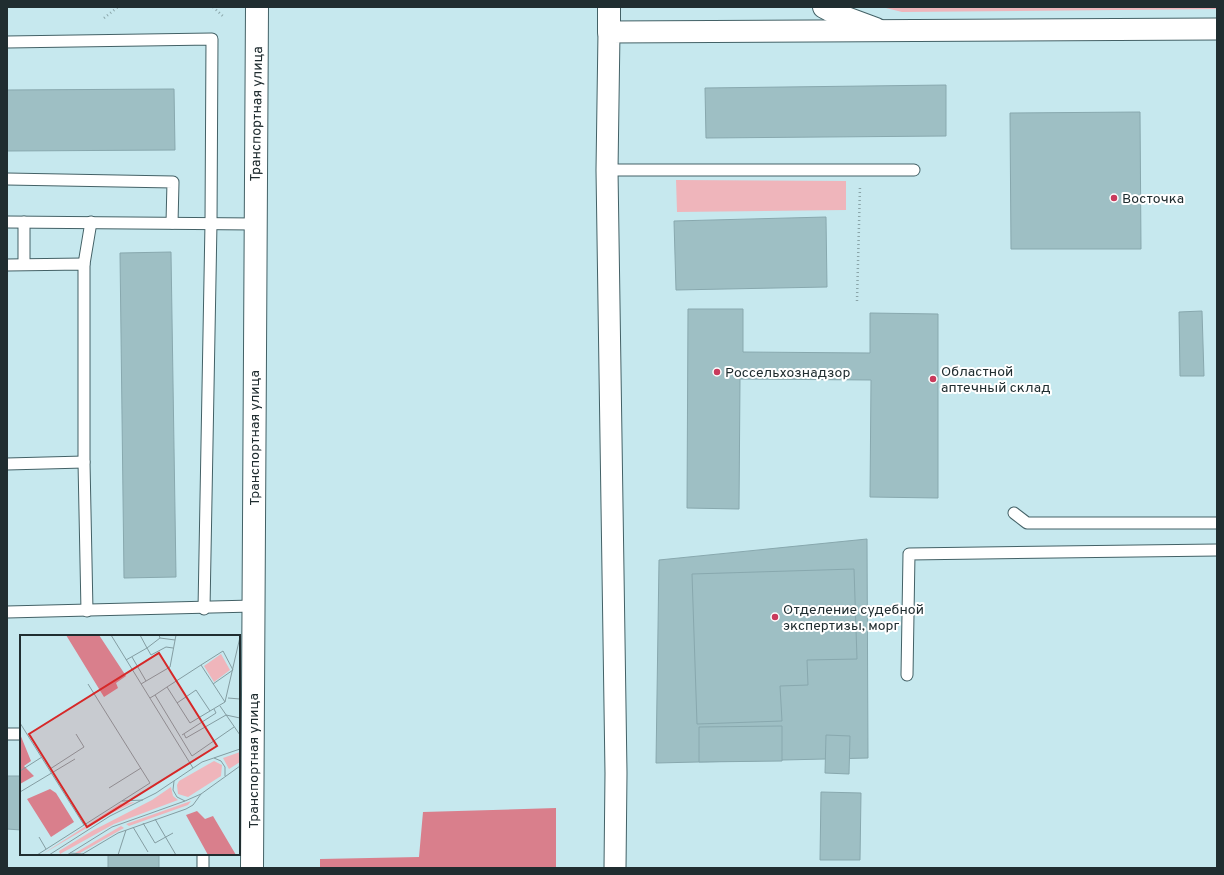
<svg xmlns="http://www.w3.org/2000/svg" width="1224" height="875" viewBox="0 0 1224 875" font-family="Overpass,sans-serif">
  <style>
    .green { fill: #efb5bb }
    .forest { fill: #d97f8c }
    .building { fill: #9ebfc4; stroke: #88a8ae }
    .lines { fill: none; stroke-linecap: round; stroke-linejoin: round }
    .lane-casing { stroke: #436166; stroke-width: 13 }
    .street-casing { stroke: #436166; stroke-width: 23 }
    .secondary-casing { stroke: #436166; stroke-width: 24 }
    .path { stroke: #8aa5a9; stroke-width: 2.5; stroke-dasharray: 1 3; stroke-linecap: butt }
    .lane { stroke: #fff; stroke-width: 11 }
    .street { stroke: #fff; stroke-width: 21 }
    .secondary { stroke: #fff; stroke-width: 22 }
    .poi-dot { fill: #c93a5c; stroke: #fff; stroke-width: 1.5 }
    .labels { text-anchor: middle; stroke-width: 4; stroke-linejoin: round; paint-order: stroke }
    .street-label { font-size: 14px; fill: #202d30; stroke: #fff }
    .poi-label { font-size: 14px; fill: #202d30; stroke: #fff; text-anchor: start }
    .inset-road { fill: none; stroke: #849da2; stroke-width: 1 }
    .view { fill: #d62828; fill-opacity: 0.15; stroke: #d62828; stroke-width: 2 }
    .inset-edge { fill: none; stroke: #202d30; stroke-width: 2 }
  </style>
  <rect width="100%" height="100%" fill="#c6e8ee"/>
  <g class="green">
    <polygon points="882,7 1217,7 1217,9 902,12"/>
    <polygon points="676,180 846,181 846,210 677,212"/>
  </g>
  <polygon class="forest" points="556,808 556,868 320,868 320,859 419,857 423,812"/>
  <g class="building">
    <polygon points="946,85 946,136 706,138 705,88"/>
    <polygon points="174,89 175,150 7,151 7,90"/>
    <polygon points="1140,112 1141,249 1011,249 1010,113"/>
    <polygon points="826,217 827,287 676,290 674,221"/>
    <polygon points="171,252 176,577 124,578 120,253"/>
    <polygon points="688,309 743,309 743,352 870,353 870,313 938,314 938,498 870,497 871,380 740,379 739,509 687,508"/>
    <polygon points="1202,311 1204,376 1180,376 1179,312"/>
    <polygon points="867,539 868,758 656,763 659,560"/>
    <polygon points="854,569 857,659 807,660 808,685 780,686 782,721 697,724 692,574"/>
    <polygon points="782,726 782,761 699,762 699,727"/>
    <polygon points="826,735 850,736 849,774 825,773"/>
    <polygon points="7,776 21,776 21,830 7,829"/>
    <polygon points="821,792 861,793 860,860 820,860"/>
    <rect x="108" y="854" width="51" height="14"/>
  </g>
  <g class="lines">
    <g class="lane-casing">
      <g id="lane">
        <polyline points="7,42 212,39 211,223 204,609"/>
        <polyline points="607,170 914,170"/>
        <polyline points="7,179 173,182 172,223"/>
        <polyline points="7,222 255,224"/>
        <polyline points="24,264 24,222"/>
        <polyline points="84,264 91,222"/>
        <polyline points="7,265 84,264 84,462 87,611"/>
        <polyline points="7,464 84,462"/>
        <polyline points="1014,513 1027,523 1217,523"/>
        <polyline points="7,612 253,606"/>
        <polyline points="907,675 909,554 1217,550"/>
        <polyline points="7,734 21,734"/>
        <polyline points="203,868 203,854"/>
      </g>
    </g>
    <g class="street-casing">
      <polyline id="street" points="615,868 616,773 607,170 609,32 1217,29"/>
    </g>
    <g class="secondary-casing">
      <g id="secondary">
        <polyline points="609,7 609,32"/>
        <polyline points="824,7 841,16 876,29"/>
        <polyline points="252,868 257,7"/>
      </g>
    </g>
    <g class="path">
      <polyline points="213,7 224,17"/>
      <polyline points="104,18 118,7"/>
      <polyline points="857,301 860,186"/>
    </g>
    <use href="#lane" class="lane"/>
    <use href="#street" class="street"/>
    <use href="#secondary" class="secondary"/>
  </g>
  <g class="poi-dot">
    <circle cx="1114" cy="198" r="4"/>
    <circle cx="717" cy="372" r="4"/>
    <circle cx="933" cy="379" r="4"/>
    <circle cx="775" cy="617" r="4"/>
  </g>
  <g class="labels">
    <g class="street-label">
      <text transform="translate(256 114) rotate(-89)" y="5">Транспортная улица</text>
      <text transform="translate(254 438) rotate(-90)" y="5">Транспортная улица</text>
      <text transform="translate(253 761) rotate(-90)" y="5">Транспортная улица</text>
    </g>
    <g class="poi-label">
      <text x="1122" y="203">Восточка</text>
      <text x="941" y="376">Областной<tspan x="941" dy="16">аптечный склад</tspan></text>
      <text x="725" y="377">Россельхознадзор</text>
      <text x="783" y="614">Отделение судебной<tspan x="783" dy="16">экспертизы, морг</tspan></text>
    </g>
  </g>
  <g transform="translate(20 635)">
    <rect width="220" height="220" fill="#c6e8ee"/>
    <path d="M201,19L210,35L194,47L184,31ZM220,117V127L209,134L203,123ZM194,126L202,130L201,141L168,162L158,159L157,150L159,146ZM151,152L153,161L158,165L94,189L40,219L39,216L72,196L132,165ZM171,166L168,170L109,191L106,189ZM115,167L92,178L21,220L100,169ZM101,191L104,193L60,218H55Z" fill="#efb5bb"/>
    <path d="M46,0H79L106,41L96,48L98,53L84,62ZM0,99L11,126L4,131L14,141L0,149ZM30,154L36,158L54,187L31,202L7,164ZM177,176L185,184L193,181L216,220H188L166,180Z" fill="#d97f8c"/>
    <path class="inset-road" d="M91,0L173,133M139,0L140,3L155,5M140,3L127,13L131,20L146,12L153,13M112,22L126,46M106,25L127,13L120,0M181,30L203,16L213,35L193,49M121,49L150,32L156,0M135,60L172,121L214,92M130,63L135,60L147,52L181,30L205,67L170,88L147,52M208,63L220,64M205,67L220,2M157,68L176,55L190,76M200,71L220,100M0,88L64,190M164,99L166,103L206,80L220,83M162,100L196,78L194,74M194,123L201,126L205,132V141M30,134L64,112L56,99M0,136L22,122M154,146L153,155L157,162L165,166L181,159L220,131M89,153L121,133M0,157L55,124M102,166L123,165M135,184L156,220M123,188L135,208L153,198M113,192L128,217M19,202L26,214M50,218L63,219M17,220L130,148L68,49M29,220L90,181L136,158L182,127L220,114M47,220L92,192L165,166M61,220L98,198L166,174L173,170L181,159M98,220L106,195"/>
    <path class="view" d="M139,18L197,111L67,192L9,99Z"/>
    <rect width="220" height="220" class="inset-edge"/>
  </g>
  <rect width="1224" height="875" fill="none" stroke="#202d30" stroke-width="16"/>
</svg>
